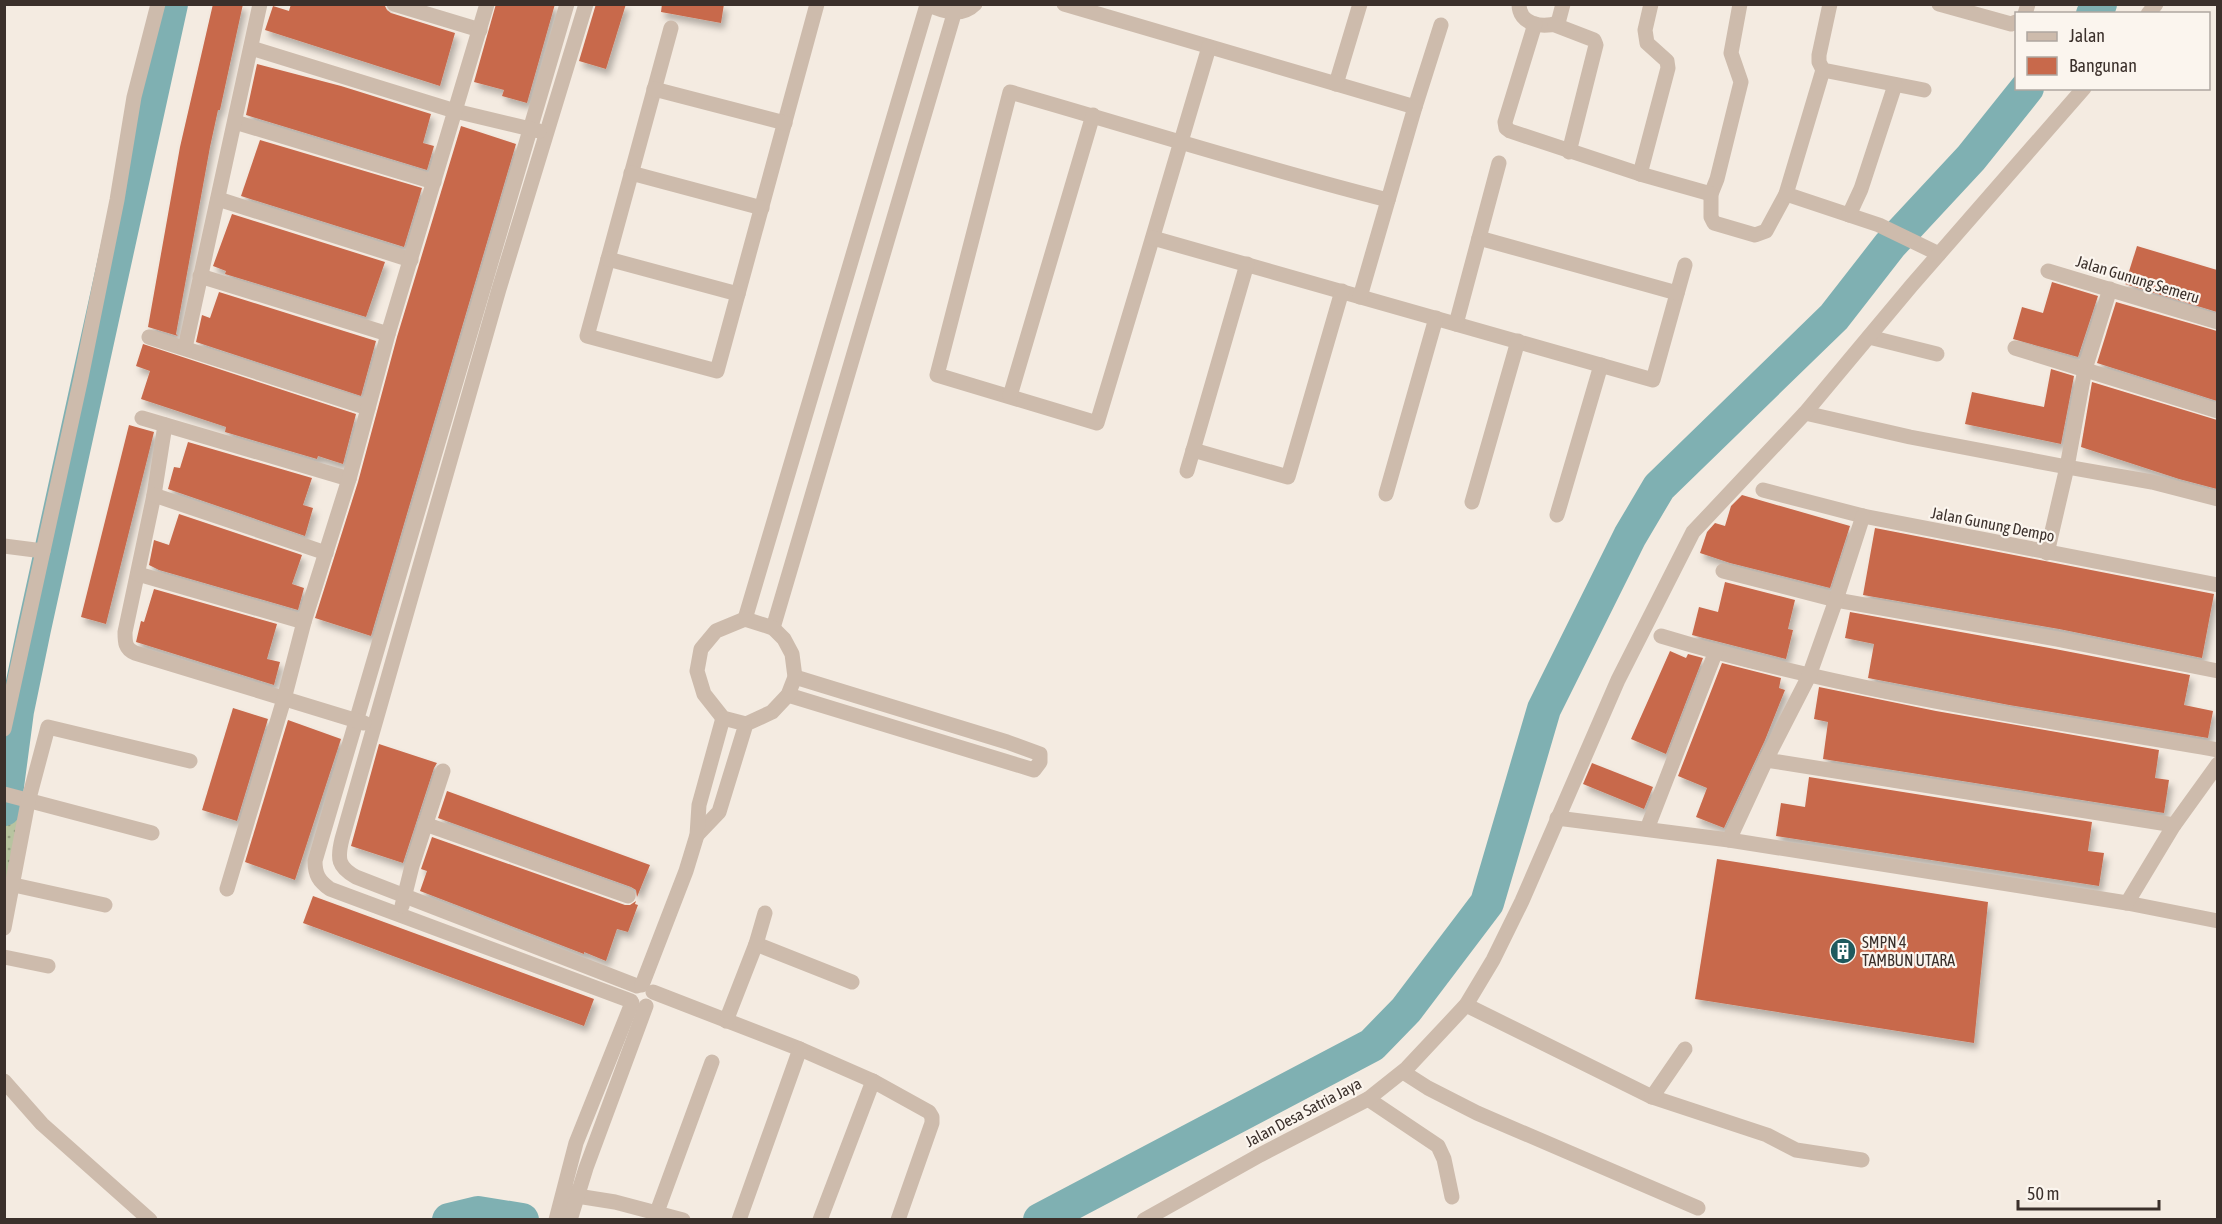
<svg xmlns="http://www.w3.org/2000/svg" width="2222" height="1224" viewBox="0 0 2222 1224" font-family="'Asap Condensed',sans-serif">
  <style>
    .grass { fill: url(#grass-dots) }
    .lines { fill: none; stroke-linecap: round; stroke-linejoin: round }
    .river { stroke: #7fb0b2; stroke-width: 34 }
    .building { fill: #c8694b; filter: url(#shadow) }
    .minor { stroke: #cdbbac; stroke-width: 15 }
    .labels { text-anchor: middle; stroke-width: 4.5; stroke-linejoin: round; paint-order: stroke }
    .street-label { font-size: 16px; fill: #3b302b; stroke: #fbf5ee }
    .poi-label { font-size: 16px; fill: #3b302b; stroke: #fbf5ee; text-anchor: start }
  </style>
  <defs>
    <pattern id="grass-dots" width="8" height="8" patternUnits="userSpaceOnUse" patternTransform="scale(1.5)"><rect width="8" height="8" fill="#b8c4a0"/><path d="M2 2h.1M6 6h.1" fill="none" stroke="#97a083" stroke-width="1.8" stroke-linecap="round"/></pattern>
    <filter id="shadow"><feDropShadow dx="3.5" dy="6" stdDeviation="3" flood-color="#0004"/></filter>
  </defs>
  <rect width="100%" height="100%" fill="#f4ebe1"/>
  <polygon class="grass" points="158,5 171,5 17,711 6,795 28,802 5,928 5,729"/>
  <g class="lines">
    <g class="river">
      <polyline points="2093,14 2100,4"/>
      <polyline points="4,809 17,711 34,629 171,4"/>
      <polyline points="449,1220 478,1213 522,1220"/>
      <polyline points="1040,1220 1372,1045 1406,1010 1487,903 1544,709 1630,536 1659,487 1834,317 1890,245 1971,158 2027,88"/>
    </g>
  </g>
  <g class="building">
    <polygon points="213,4 243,4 220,110 218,110 210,147 176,334 178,336 148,327 180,147"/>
    <polygon points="291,4 384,4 387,10 391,13 455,33 440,86 265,30 273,6 289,11"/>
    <polygon points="496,4 555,4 527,103 502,96 504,90 474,82"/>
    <polygon points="596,4 626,4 606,69 579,61"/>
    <polygon points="662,4 724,4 721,23 661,12"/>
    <polygon points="257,64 341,86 431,114 423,143 434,146 427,170 246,115"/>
    <polygon points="461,126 516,144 371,636 315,618 358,482 397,337"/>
    <polygon points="260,140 422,188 404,247 241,196"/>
    <polygon points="232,214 385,262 366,317 225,274 226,271 213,266"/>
    <polygon points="2137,246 2217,270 2217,312 2125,284"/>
    <polygon points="2052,282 2098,296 2078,357 2013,339 2022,307 2043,313"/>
    <polygon points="219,292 376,341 361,396 196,342 202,315 210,318"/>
    <polygon points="2116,302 2217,331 2217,401 2097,363"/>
    <polygon points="143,344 356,414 343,464 318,456 317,459 225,432 226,427 141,399 150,371 136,366"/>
    <polygon points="2051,369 2074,376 2061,444 1965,424 1972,392 2044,407"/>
    <polygon points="2092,382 2217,420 2217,489 2179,479 2081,447"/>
    <polygon points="129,425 154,432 106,624 81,617"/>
    <polygon points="188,442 312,478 303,505 313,508 305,536 168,489 174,467 180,468"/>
    <polygon points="1742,495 1850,526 1830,588 1730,563 1700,553 1707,532 1715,523 1725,526 1731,506"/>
    <polygon points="179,514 302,555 292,584 304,588 298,610 159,570 149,565 154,540 169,545"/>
    <polygon points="1875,528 2214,594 2202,658 2059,629 1863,595"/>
    <polygon points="1725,582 1795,600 1788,629 1793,630 1786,659 1692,635 1699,607 1718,612"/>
    <polygon points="154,589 277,624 267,659 280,662 274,685 136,642 141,621 144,622"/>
    <polygon points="1850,612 2055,649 2190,675 2184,705 2213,711 2208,738 2009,705 1868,678 1874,644 1845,638"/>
    <polygon points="1670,651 1686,658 1688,654 1703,658 1666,754 1631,739"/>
    <polygon points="1722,663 1781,678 1779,688 1785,690 1765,740 1724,828 1696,817 1707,788 1678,776"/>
    <polygon points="1819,687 1936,711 2159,750 2155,778 2169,780 2164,813 1823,759 1828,722 1814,719"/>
    <polygon points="233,708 268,719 237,821 202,810"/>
    <polygon points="288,720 341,739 295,880 245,862"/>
    <polygon points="379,744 437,763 434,768 403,863 351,846"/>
    <polygon points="1592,763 1653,787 1644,809 1583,784"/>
    <polygon points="1809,777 2092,822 2088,851 2104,853 2099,886 1776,836 1781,803 1805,807"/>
    <polygon points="447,791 650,865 637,897 636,890 631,887 438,818"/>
    <polygon points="432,837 625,905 630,905 636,901 635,904 638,905 628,932 617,929 606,961 584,952 584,954 420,891 427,871 421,869"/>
    <polygon points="1717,859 1988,902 1974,1043 1695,999"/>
    <polygon points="313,896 594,999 584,1026 303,923"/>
  </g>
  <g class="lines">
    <g class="minor">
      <polyline points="394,4 480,30"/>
      <path d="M567,4L315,861C315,875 319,881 330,889L631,1001"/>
      <path d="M586,4L499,289L342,839C337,859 338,867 356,877L637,986"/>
      <path d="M926,4C942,11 961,18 975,4"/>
      <polyline points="1064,4 1415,107 1441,25"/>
      <path d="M1519,4C1519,25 1542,28 1558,23L1563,4"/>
      <polyline points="1740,4 1731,53 1741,82 1717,179 1711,194 1711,217 1714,223 1755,235 1766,231 1786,194 1823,70"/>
      <polyline points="1830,4 1819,55 1819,62 1823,70 1924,90"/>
      <polyline points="1939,4 2011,24 2016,22"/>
      <polyline points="2025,14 2028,4"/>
      <polyline points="2148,14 2156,4"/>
      <polyline points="1535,24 1505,122 1506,128 1510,131 1640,174 1711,194"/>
      <polyline points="1555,25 1594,40 1596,45 1569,152"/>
      <polyline points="671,28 587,336 717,371 817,4"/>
      <path d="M1209,47C1172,172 1135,298 1097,423L937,375L1010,92C1136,128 1261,168 1388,200"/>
      <polyline points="251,48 455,111 539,131"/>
      <polyline points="1336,84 1360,4"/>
      <polyline points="654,89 785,123"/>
      <polyline points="235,122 434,182"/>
      <polyline points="631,173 762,208"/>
      <polyline points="1640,174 1668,68 1667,61 1647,43 1645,30 1651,4"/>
      <polyline points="1786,194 1879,225 1939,254"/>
      <polyline points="218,199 411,260"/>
      <polyline points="1849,215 1861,189 1895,85"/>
      <polyline points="1153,238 1653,380 1685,265"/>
      <polyline points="1479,238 1677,293"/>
      <polyline points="608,259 738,294"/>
      <polyline points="2048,271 2218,322"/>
      <polyline points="200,276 388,334"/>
      <polyline points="1360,297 1415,107"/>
      <polyline points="1456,324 1499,163"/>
      <polyline points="149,337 368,408"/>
      <polyline points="1869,337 1937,354"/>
      <polyline points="185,348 260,4"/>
      <polyline points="2015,348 2218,411"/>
      <polyline points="1010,396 1093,115"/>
      <polyline points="1805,413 1910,437 2067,467 2152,482 2218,499"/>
      <polyline points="142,418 349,479"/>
      <path d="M165,425L154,495L125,632C125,642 125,649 135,653L364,723"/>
      <polyline points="1193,450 1288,477 1342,291"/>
      <polyline points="1187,471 1247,264"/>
      <polyline points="1763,490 1863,516 2218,585"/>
      <polyline points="1386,494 1436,318"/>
      <polyline points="154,495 326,553"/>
      <polyline points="1472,502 1518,341"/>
      <polyline points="1557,515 1601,365"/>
      <polyline points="4,546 43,551"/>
      <polyline points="2047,553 2067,467 2085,369 2110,289"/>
      <polyline points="1723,571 1836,600 2057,639 2218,671"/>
      <polyline points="138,574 304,622"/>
      <polyline points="745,619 927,5"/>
      <polyline points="773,628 954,14"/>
      <path d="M1661,636C1843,691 2031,718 2218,750"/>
      <polyline points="788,695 1034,770 1040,762 1040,754 1007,742 795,677"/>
      <polyline points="4,729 81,378 117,200 134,97 158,4"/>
      <polyline points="1766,760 2174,825"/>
      <polyline points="4,794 152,833"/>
      <polyline points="1557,818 1729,840 2127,903 2218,921"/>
      <polyline points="425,824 628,896"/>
      <polyline points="1647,829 1716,651"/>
      <polyline points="697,835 719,812 746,724 772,712 788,695 795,677 792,654 784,639 773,628 745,619 716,631 701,649 697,671 704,694 723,718 746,724"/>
      <polyline points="1729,840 1766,760 1809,676 1836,600 1863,516"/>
      <polyline points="14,885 105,905"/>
      <polyline points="227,889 284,699 304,622 349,479 388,334 487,4"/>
      <polyline points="2127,903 2174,825 2218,764"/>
      <polyline points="402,906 412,866 443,771"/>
      <polyline points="4,928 28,802 48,727 190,761"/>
      <polyline points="756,944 852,982"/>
      <polyline points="4,957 48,966"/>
      <polyline points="642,985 686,871 697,835 699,805 723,718"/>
      <polyline points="653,992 800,1049 873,1081 929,1112 932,1117 932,1123 898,1220"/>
      <polyline points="1466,1005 1652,1097 1767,1135 1796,1150 1862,1160"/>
      <polyline points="726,1021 756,944 765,913"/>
      <polyline points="1403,1072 1428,1088 1477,1113 1698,1208"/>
      <polyline points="4,1081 42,1124 150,1220"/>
      <polyline points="1652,1097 1685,1049"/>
      <polyline points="1368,1099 1438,1146 1444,1159 1452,1197"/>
      <polyline points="569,1192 577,1196 615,1202 683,1220"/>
      <polyline points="657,1212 712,1062"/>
      <polyline points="556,1220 576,1143 632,1003"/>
      <polyline points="570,1220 586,1168 646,1006"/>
      <polyline points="739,1220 800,1049"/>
      <polyline points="820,1220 873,1081"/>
      <polyline points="1144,1220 1260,1155 1368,1099 1407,1068 1466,1005 1493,960 1522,901 1618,680 1693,532 1805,413 1912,285 2084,88"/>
    </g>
  </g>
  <defs>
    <g id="building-disc" transform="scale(1.35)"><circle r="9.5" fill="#1f5a5e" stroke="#fbf5ee"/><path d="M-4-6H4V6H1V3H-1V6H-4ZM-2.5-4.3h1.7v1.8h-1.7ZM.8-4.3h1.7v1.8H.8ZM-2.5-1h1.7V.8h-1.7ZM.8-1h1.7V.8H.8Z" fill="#fff"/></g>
  </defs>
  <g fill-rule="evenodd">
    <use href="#building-disc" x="1843" y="951"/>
  </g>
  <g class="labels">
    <g class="street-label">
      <text transform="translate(2138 279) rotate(17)" y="6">Jalan Gunung Semeru</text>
      <text transform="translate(1993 524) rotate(11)" y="6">Jalan Gunung Dempo</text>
      <text transform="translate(1303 1112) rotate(-28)" y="6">Jalan Desa Satria Jaya</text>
    </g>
    <g class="poi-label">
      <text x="1862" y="948">SMPN 4<tspan x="1862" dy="18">TAMBUN UTARA</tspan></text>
    </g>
  </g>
  <rect width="2222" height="1224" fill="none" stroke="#3b302b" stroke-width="12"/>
  <rect x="2015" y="12" width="195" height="78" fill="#fbf5ee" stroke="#aea6a0" stroke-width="1.5"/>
  <rect x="2027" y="32" width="30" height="9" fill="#cdbbac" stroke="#aea6a0" stroke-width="1.5"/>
  <text x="2069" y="42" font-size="18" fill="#3b302b">Jalan</text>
  <rect x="2027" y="57" width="30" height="18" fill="#c8694b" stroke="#aea6a0" stroke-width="1.5"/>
  <text x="2069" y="72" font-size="18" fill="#3b302b">Bangunan</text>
  <path d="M2018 1200v9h141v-9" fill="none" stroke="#3b302b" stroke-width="3"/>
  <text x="2027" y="1200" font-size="18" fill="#3b302b" stroke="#fbf5ee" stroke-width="4.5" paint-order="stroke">50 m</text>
</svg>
